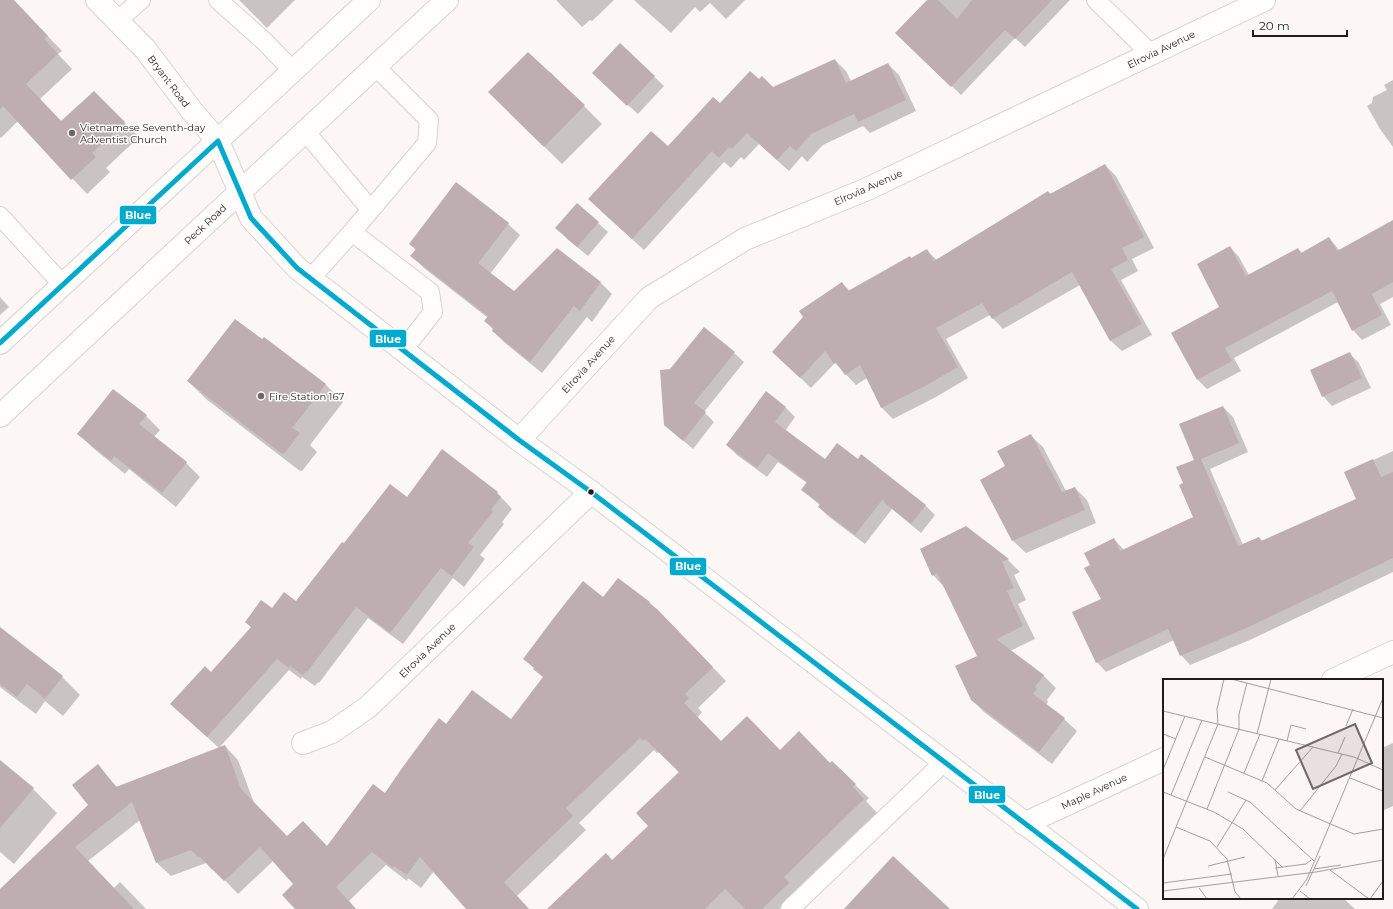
<svg xmlns="http://www.w3.org/2000/svg" width="1393" height="909" viewBox="0 0 1393 909" font-family="Montserrat,sans-serif">
  <style>
    .shadow { fill: #0003 }
    .building { fill: #beaeb0 }
    .lines { fill: none; stroke-linecap: round; stroke-linejoin: round }
    .service-casing { stroke: #d9d2d0; stroke-width: 20 }
    .minor-casing { stroke: #d9d2d0; stroke-width: 24 }
    .secondary-casing { stroke: #d9d2d0; stroke-width: 24 }
    .service { stroke: #fffefd; stroke-width: 18 }
    .minor { stroke: #fffefd; stroke-width: 22 }
    .secondary { stroke: #fffefd; stroke-width: 22 }
    .bus-1-casing { stroke: #fff; stroke-width: 8 }
    .bus-1 { stroke: #00a9ce; stroke-width: 5 }
    .poi-dot { fill: #6f6864; stroke: #fff; stroke-width: 1.5 }
    .bus-dot { fill: #231b17; stroke: #fff; stroke-width: 1.5 }
    .labels { text-anchor: middle; stroke-width: 3; stroke-linejoin: round; paint-order: stroke }
    .street-label { font-size: 10px; fill: #231b17; stroke: #fff }
    .poi-label { font-size: 10px; fill: #231b17; stroke: #fff; text-anchor: start }
    .inset-road { fill: none; stroke: #a59e9c; stroke-width: 1 }
    .view { fill: #6f6864; fill-opacity: 0.15; stroke: #6f6864; stroke-width: 2 }
    .inset-edge { fill: none; stroke: #231b17; stroke-width: 2 }
    .line-badge { stroke: #fff; stroke-width: 1.5 }
    .badge-label { font-size: 11px; text-anchor: middle; font-weight: bold; fill: #fff }
  </style>
  <rect width="100%" height="100%" fill="#fcf6f4"/>
  <g class="shadow">
    <polygon points="0,0 13,0 62,51 58,54 72,69 40,99 62,122 109,107 139,137 106,168 110,172 87,194 18,121 1,138 0,137"/>
    <polygon points="239,0 295,0 267,28"/>
    <polygon points="556,0 614,0 592,21 590,20 582,27"/>
    <polygon points="634,0 745,0 726,19 710,3 700,12 695,7 671,33"/>
    <polygon points="929,0 1070,0 1025,47 1015,38 961,95 906,42"/>
    <polygon points="620,44 664,86 638,114 603,83"/>
    <polygon points="835,60 846,71 851,81 888,64 899,75 916,111 870,133 863,126 823,145 807,162 802,156 789,171 759,144 744,160 741,157 731,168 724,162 644,250 601,211 668,147 720,105 759,80 773,88"/>
    <polygon points="550,72 602,124 562,164 507,110"/>
    <polygon points="1393,80 1393,147 1380,129 1367,106 1372,103 1373,97 1387,90 1384,85"/>
    <polygon points="1105,165 1116,176 1154,248 1132,259 1138,271 1121,280 1152,335 1122,351 1111,341 1080,285 1003,329 990,315 946,339 968,378 936,397 893,419 882,408 867,378 856,385 835,363 811,388 784,362 842,283 850,291 927,251 937,260 1048,192 1051,194"/>
    <polygon points="1393,221 1393,297 1380,304 1391,325 1362,340 1353,330 1338,302 1234,358 1241,371 1207,389 1198,380 1221,307 1230,247 1239,257 1249,275 1298,249 1302,253 1329,238 1340,251"/>
    <polygon points="598,223 608,232 588,256 566,238"/>
    <polygon points="508,224 520,235 490,274 514,292 557,250 601,283 612,294 592,322 587,317 542,373 505,343 493,331 494,330 485,321 488,318 424,268 412,256 416,250 410,244"/>
    <polygon points="0,297 9,307 0,315"/>
    <polygon points="734,353 744,362 704,412 714,422 693,449 665,425 670,370"/>
    <polygon points="1350,354 1359,363 1371,388 1332,406 1323,396"/>
    <polygon points="188,381 325,384 343,402 310,445 317,452 302,471 301,470 300,471 206,399"/>
    <polygon points="766,393 786,408 795,417 785,431 825,461 858,461 925,505 935,515 921,533 892,509 865,544 828,516 819,507 820,505 802,490 807,483 778,462 767,477 737,455 727,445"/>
    <polygon points="1223,407 1233,417 1248,452 1210,469 1243,545 1259,538 1263,541 1357,499 1345,473 1393,451 1393,572 1252,639 1190,665 1181,655 1174,640 1106,672 1097,662 1103,599 1091,565 1114,539 1124,550 1194,518 1184,484"/>
    <polygon points="146,416 160,430 154,437 186,463 200,477 176,507 129,469 125,474 93,448 79,434"/>
    <polygon points="1030,435 1043,447 1066,491 1075,488 1087,500 1096,523 1026,553 1013,541 981,480 1006,467"/>
    <polygon points="497,493 512,509 502,522 504,524 480,555 485,559 464,587 453,578 403,644 368,618 319,683 318,682 315,686 302,677 301,679 289,670 219,748 183,715 211,673 252,628 246,622 272,609 296,602 344,545 407,498"/>
    <polygon points="966,527 1008,560 1020,572 1014,575 1026,600 1018,604 1035,639 1010,651 1044,676 1056,688 1047,700 1048,702 1046,705 1064,719 1077,731 1052,764 984,712 972,700 978,656 945,588 933,575"/>
    <polygon points="618,579 650,603 726,681 698,708 702,712 697,718 721,742 780,751 831,765 832,763 869,798 866,801 877,813 797,891 789,909 549,909 612,861 650,826 680,773 659,752 657,753 654,750 579,823 586,830 517,896 529,909 467,909 434,871 421,888 408,878 407,881 386,865 349,901 356,909 297,909 295,884 273,861 238,894 213,868 212,870 206,863 171,876 157,863 140,820 88,861 114,888 120,882 146,909 0,909 0,905 90,805 98,766 118,788 225,746 238,760 254,803 287,837 327,847 386,795 446,725 511,721 544,678 524,659 603,599"/>
    <polygon points="0,629 62,677 80,695 63,716 45,701 36,714 0,687"/>
    <polygon points="1393,743 1393,806 1382,811 1382,748"/>
    <polygon points="0,761 33,789 57,813 14,864 0,852"/>
    <polygon points="1280,898 1343,898 1355,909 1272,909"/>
  </g>
  <g class="building">
    <polygon points="0,0 14,0 48,36 44,39 58,54 26,84 61,121 94,91 125,122 92,153 96,157 71,180 3,106 0,109"/>
    <polygon points="927,0 938,0 957,19 972,0 1052,0 1015,39 1005,30 951,87 895,33"/>
    <polygon points="620,43 655,76 627,106 592,73"/>
    <polygon points="528,52 585,105 544,147 488,92"/>
    <polygon points="835,59 846,83 888,63 906,100 858,122 854,114 811,134 796,151 790,146 777,160 747,133 732,149 729,147 719,158 712,151 632,239 588,199 651,131 668,146 713,97 720,103 750,71 759,79 762,76 773,87"/>
    <polygon points="1105,164 1144,237 1122,248 1128,260 1111,269 1142,324 1110,341 1072,272 992,319 982,303 936,328 958,367 925,386 881,408 860,365 845,375 836,362 834,364 825,351 800,378 772,352 803,317 799,311 842,282 848,291 910,256 911,258 927,249 934,261 1048,191 1050,194"/>
    <polygon points="456,182 509,223 478,263 514,291 557,248 601,282 580,311 574,306 530,362 492,331 493,328 484,321 488,316 410,256 416,249 409,244"/>
    <polygon points="577,203 599,222 577,247 555,228"/>
    <polygon points="1393,220 1393,282 1372,294 1382,315 1352,331 1332,291 1225,348 1232,361 1197,380 1171,333 1219,307 1197,264 1230,246 1246,276 1298,248 1301,253 1329,237 1337,251"/>
    <polygon points="235,319 262,339 264,337 326,384 292,428 300,433 284,454 283,453 282,454 187,381"/>
    <polygon points="704,327 735,352 694,403 706,412 683,441 664,425 660,370 670,369"/>
    <polygon points="1350,352 1362,378 1322,397 1310,370"/>
    <polygon points="113,389 147,415 139,424 187,462 162,493 114,456 111,461 77,434"/>
    <polygon points="766,391 786,407 775,422 825,459 837,443 858,459 861,454 926,505 911,524 885,503 883,499 855,535 818,507 820,504 801,490 807,482 768,453 757,468 726,445"/>
    <polygon points="1223,406 1239,443 1201,459 1238,546 1259,537 1261,541 1356,499 1344,472 1373,459 1381,477 1393,472 1393,558 1242,630 1180,656 1168,629 1096,663 1072,612 1101,599 1084,568 1090,565 1084,553 1114,538 1120,551 1193,517 1179,485 1183,483 1176,467 1194,460 1179,424"/>
    <polygon points="1031,434 1062,492 1075,487 1085,510 1012,541 980,480 1005,466 997,451"/>
    <polygon points="442,449 498,492 497,493 501,497 491,510 493,512 468,543 474,547 452,576 441,568 390,633 356,607 307,672 306,671 303,675 290,666 289,668 277,659 207,737 170,704 205,666 211,672 251,627 245,622 261,600 272,608 284,592 296,601 342,542 344,543 390,484 407,497"/>
    <polygon points="966,526 1009,559 1002,562 1014,588 1007,591 1023,626 996,639 1044,675 1035,687 1037,689 1033,694 1065,718 1039,752 971,700 955,666 977,656 937,573 932,576 920,549"/>
    <polygon points="618,578 650,602 649,603 657,609 713,667 685,694 689,698 684,703 721,741 747,716 780,750 799,731 830,763 832,761 856,784 853,787 864,799 784,877 789,883 762,909 745,909 725,889 705,909 547,909 606,853 612,860 648,826 636,813 679,772 645,739 643,741 640,738 566,808 573,816 504,882 529,909 466,909 420,857 407,875 394,866 393,868 372,852 336,887 356,909 295,909 282,895 293,884 260,847 224,881 199,856 198,857 191,850 156,863 132,802 75,847 134,909 0,909 0,889 88,805 72,785 98,764 116,787 225,745 241,789 287,836 303,821 327,846 373,784 385,793 402,768 439,718 446,724 472,690 511,719 543,677 533,669 535,668 523,659 556,615 583,581 603,597"/>
    <polygon points="0,627 63,676 45,699 27,684 17,697 0,684"/>
    <polygon points="0,760 34,788 0,828"/>
    <polygon points="893,856 950,909 844,909"/>
  </g>
  <g class="lines">
    <g class="service-casing">
      <g id="service">
        <polyline points="218,0 264,41 293,71"/>
        <polyline points="1096,0 1151,54"/>
        <polyline points="117,21 141,0"/>
        <polyline points="375,66 429,120 427,143 352,232 430,292 433,312 403,350"/>
        <polyline points="305,131 370,209"/>
        <polyline points="0,216 63,285"/>
        <polyline points="311,278 352,232"/>
        <polyline points="790,909 944,762"/>
      </g>
    </g>
    <g class="minor-casing">
      <g id="minor">
        <polyline points="97,0 145,49 192,111 218,141 251,218 297,268 519,440 591,492 1137,909"/>
        <polyline points="519,440 649,298 745,239 865,190 1264,0"/>
        <polyline points="1333,680 1393,652"/>
        <polyline points="303,743 332,732 368,707 591,492"/>
        <polyline points="1024,824 1164,759"/>
      </g>
    </g>
    <g class="secondary-casing">
      <g id="secondary">
        <polyline points="0,343 369,0"/>
        <polyline points="0,416 201,228 447,0"/>
      </g>
    </g>
    <use href="#service" class="service"/>
    <use href="#minor" class="minor"/>
    <use href="#secondary" class="secondary"/>
    <g class="bus-1-casing">
      <polyline id="bus-1" points="0,343 218,141 251,218 297,268 519,440 591,492 1137,909"/>
    </g>
    <use href="#bus-1" class="bus-1"/>
  </g>
  <g class="poi-dot">
    <circle cx="72" cy="133" r="4"/>
    <circle cx="261" cy="396" r="4"/>
  </g>
  <circle class="bus-dot" cx="591" cy="492" r="3.5"/>
  <g class="labels">
    <g class="street-label">
      <text transform="translate(1161 49) rotate(-26)" y="4">Elrovia Avenue</text>
      <text transform="translate(169 81) rotate(53)" y="4">Bryant Road</text>
      <text transform="translate(868 187) rotate(-24)" y="4">Elrovia Avenue</text>
      <text transform="translate(205 224) rotate(-43)" y="4">Peck Road</text>
      <text transform="translate(588 364) rotate(-48)" y="4">Elrovia Avenue</text>
      <text transform="translate(427 650) rotate(-44)" y="4">Elrovia Avenue</text>
      <text transform="translate(1094 791) rotate(-25)" y="4">Maple Avenue</text>
    </g>
    <g class="poi-label">
      <text x="80" y="131">Vietnamese Seventh-day<tspan x="80" dy="12">Adventist Church</tspan></text>
      <text x="269" y="400">Fire Station 167</text>
    </g>
  </g>
  <g transform="translate(1163 679)">
    <rect width="220" height="220" fill="#fcf6f4"/>
    <path class="inset-road" d="M68,0L220,39M0,32L191,78L220,91M183,47L190,30M0,55L13,60M94,55L108,0M124,62L128,46L143,50M175,74L182,58M42,78L104,104L133,130L170,146L191,155L220,150M0,91L22,37M81,94L97,55M187,99L220,112M99,102L116,60M112,111L150,68M0,113L51,133L80,150L119,188M65,113L87,123L151,182M8,116L39,41M44,130L76,50V35L84,4M137,132L173,87L179,75M13,148L47,162L64,180L72,213L78,220M54,168L83,121M0,180L55,45L54,30L61,0M112,180L115,197M45,187L82,178M112,189L143,185L148,181M151,190L178,186M167,191L206,220M0,204L69,195M143,207L157,177M36,209L44,220M0,212L153,193L220,181M137,212L147,220M129,220L144,200L220,19M207,220L220,202"/>
    <path class="view" d="M192,45L209,84L150,110L133,71Z"/>
    <rect width="220" height="220" class="inset-edge"/>
  </g>
  <g class="line-badge">
    <rect x="119" y="205" width="38" height="20" rx="4" fill="#00a9ce"/>
    <rect x="369" y="329" width="38" height="19" rx="4" fill="#00a9ce"/>
    <rect x="669" y="557" width="38" height="19" rx="4" fill="#00a9ce"/>
    <rect x="968" y="785" width="38" height="19" rx="4" fill="#00a9ce"/>
  </g>
  <g class="badge-label">
    <text x="138" y="219">Blue</text>
    <text x="388" y="343">Blue</text>
    <text x="688" y="570">Blue</text>
    <text x="987" y="799">Blue</text>
  </g>
  <path d="M1253 30v6h94v-6" fill="none" stroke="#231b17" stroke-width="2"/>
  <text x="1259" y="30" font-size="12" fill="#231b17" stroke="#ffffff" stroke-width="3" paint-order="stroke">20 m</text>
</svg>
